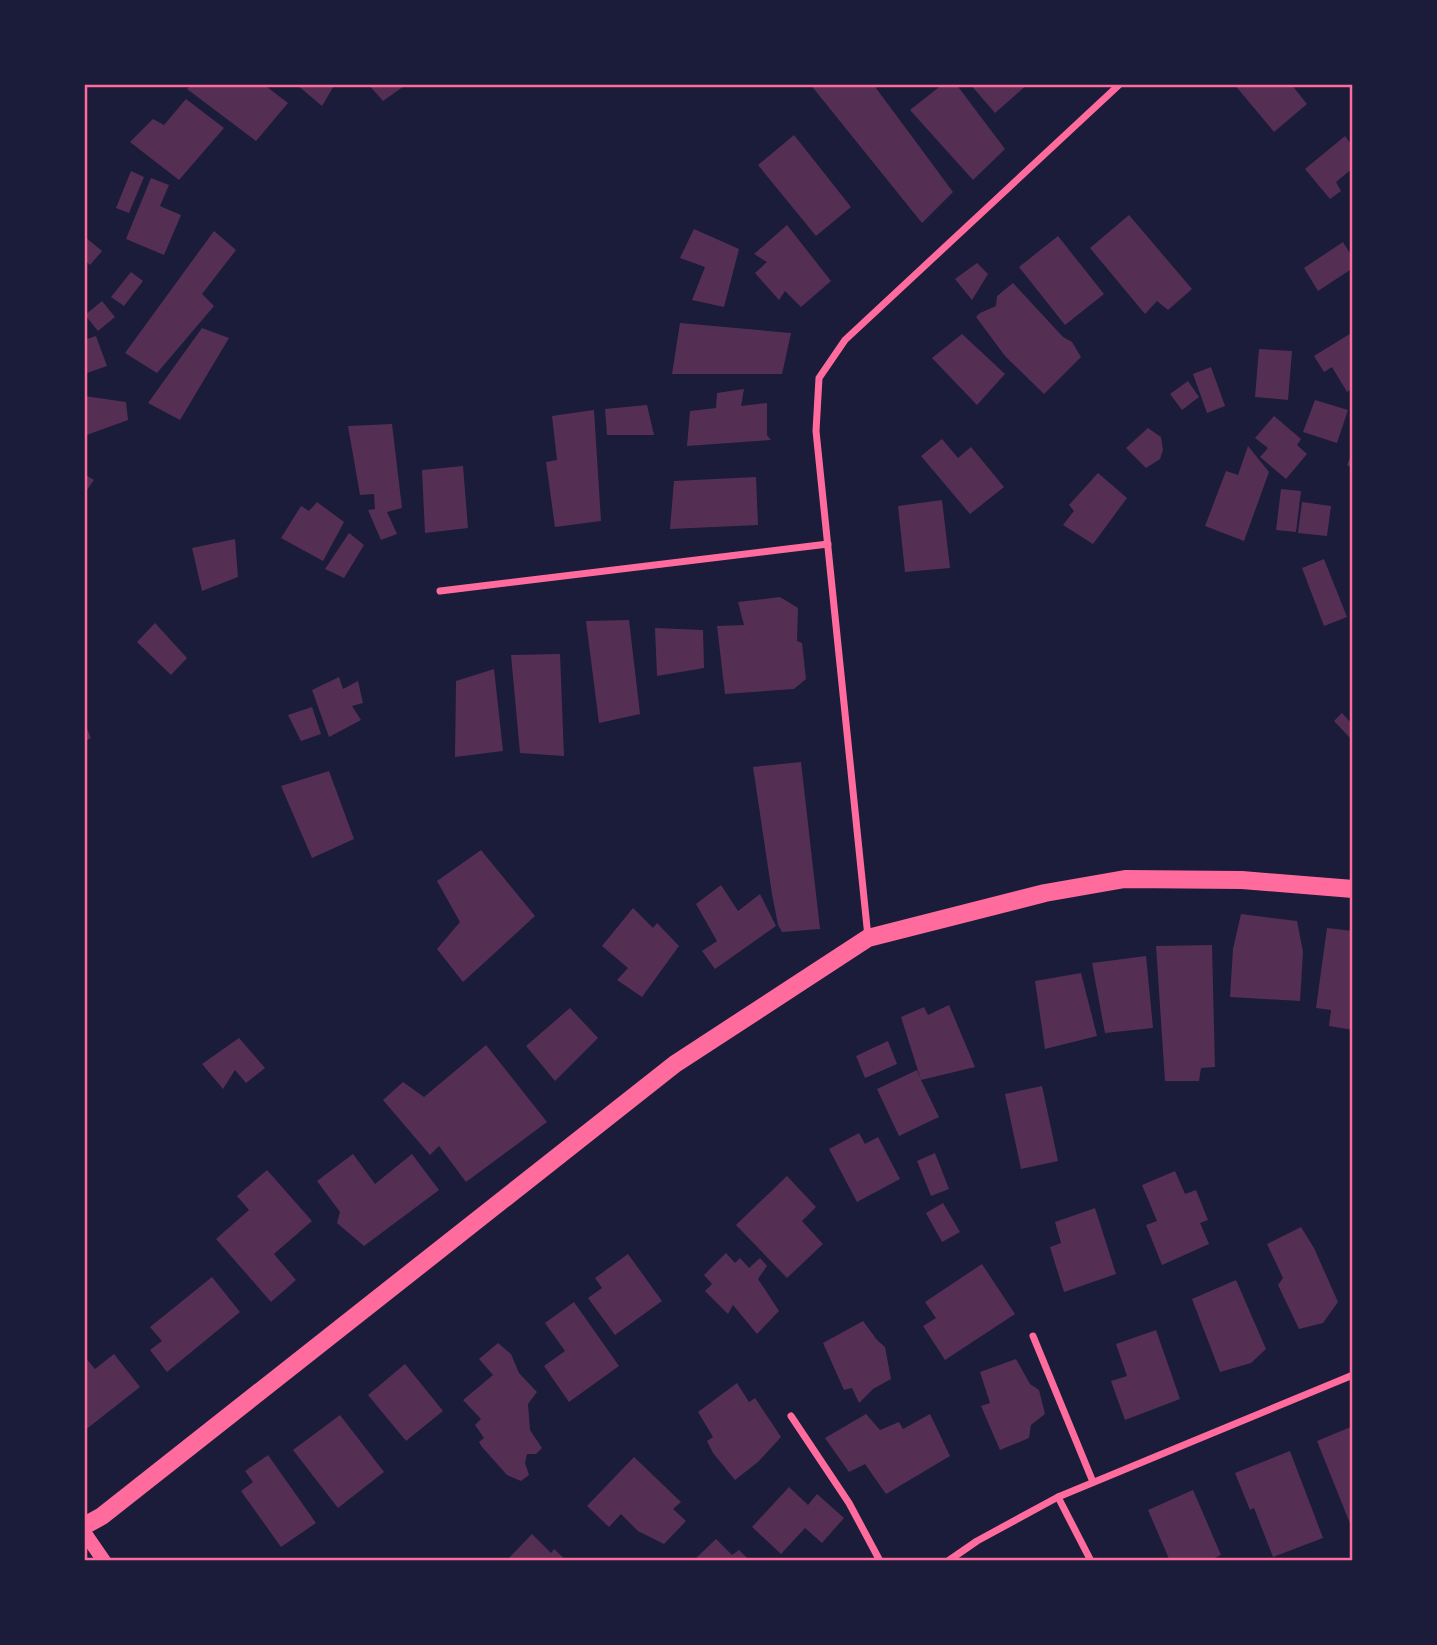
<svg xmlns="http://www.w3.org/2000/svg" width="1437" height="1645" viewBox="0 0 1437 1645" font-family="'Sofia Sans Condensed',sans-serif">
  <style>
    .building { fill: #542f53 }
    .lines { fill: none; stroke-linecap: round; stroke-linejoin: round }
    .minor { stroke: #ff6b9d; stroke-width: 7 }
    .secondary { stroke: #ff6b9d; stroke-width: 14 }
    .primary { stroke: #ff6b9d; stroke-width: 18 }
    .neatline { fill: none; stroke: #ff6b9d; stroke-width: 2.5 }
  </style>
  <rect width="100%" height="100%" fill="#1b1b3a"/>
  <g class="building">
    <polygon points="193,84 263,84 288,103 256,141 187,89"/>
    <polygon points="296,84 335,84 322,106"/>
    <polygon points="368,84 407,84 383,101"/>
    <polygon points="810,84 873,84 953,192 922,223"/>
    <polygon points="943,84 956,84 1005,149 973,180 910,110"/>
    <polygon points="970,84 1028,84 995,113"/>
    <polygon points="1234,84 1291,84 1307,104 1274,132"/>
    <polygon points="186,99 224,128 179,180 130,142 153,119 164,125"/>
    <polygon points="794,135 851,207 816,236 758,165"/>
    <polygon points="1345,136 1353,147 1353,168 1336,182 1341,191 1330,199 1305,169"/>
    <polygon points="131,171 144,177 129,213 116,208"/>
    <polygon points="151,178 169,185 160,206 181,215 164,255 126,239"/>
    <polygon points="1129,215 1192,289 1168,310 1157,301 1145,314 1090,248"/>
    <polygon points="787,225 831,281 801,307 785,291 779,300 755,273 767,262 754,254"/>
    <polygon points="694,229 739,249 724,307 692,300 705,267 680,258"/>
    <polygon points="214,231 236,250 202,294 214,306 157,373 125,353"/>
    <polygon points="84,236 102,251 90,265 84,260"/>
    <polygon points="1058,236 1104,294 1065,325 1019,267"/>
    <polygon points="1343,242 1353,258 1353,268 1318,291 1304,268"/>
    <polygon points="977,263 988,274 972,300 955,279"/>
    <polygon points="131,272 143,281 124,306 111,297"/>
    <polygon points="1013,283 1063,337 1072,342 1081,357 1044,394 1005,356 976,317 980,313 996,306 997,296"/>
    <polygon points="102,301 115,317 98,331 85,315"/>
    <polygon points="680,323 791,333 782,374 672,374"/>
    <polygon points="202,328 229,338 180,420 148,403"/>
    <polygon points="1353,332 1353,388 1347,392 1332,367 1324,372 1314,356"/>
    <polygon points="962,334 1005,374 977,405 932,358"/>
    <polygon points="96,336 107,366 84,374 84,340"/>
    <polygon points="1259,349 1292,351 1288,400 1255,397"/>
    <polygon points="1211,367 1225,406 1207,413 1193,374"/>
    <polygon points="1188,381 1199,397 1182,410 1170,394"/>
    <polygon points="744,389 741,406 767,403 767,435 771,440 687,446 690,411 716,408 717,393"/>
    <polygon points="84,396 126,402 128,420 84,436"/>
    <polygon points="1315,400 1348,410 1337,443 1303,432"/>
    <polygon points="647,405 654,435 607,435 605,409"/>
    <polygon points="594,410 601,521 555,527 546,462 557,460 552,416"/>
    <polygon points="1274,416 1301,439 1297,445 1307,454 1286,479 1260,457 1268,448 1255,438"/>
    <polygon points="392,424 402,508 387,512 397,534 381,540 368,510 375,509 374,494 360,495 348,426"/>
    <polygon points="1148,428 1161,437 1163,450 1160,459 1146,468 1126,448"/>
    <polygon points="942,439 958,458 971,447 1004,487 970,514 921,456"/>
    <polygon points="1248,446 1269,472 1244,541 1205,526 1226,471 1238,475"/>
    <polygon points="1353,451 1353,468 1347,465"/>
    <polygon points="463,466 468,528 425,533 422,470"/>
    <polygon points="1098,473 1127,498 1093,544 1063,525 1074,511 1069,505"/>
    <polygon points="84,474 94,480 84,494"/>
    <polygon points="756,477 758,525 670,529 674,481"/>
    <polygon points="1281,489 1301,491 1296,532 1276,530"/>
    <polygon points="942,500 950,568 905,572 898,506"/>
    <polygon points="317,502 344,522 323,561 281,538 301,506 309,511"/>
    <polygon points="1302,502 1331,506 1327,536 1298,533"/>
    <polygon points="349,533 364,545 344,578 325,569"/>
    <polygon points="235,539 238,577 202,591 192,548"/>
    <polygon points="1324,559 1347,617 1324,626 1302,568"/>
    <polygon points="780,597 798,608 797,641 802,643 806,679 794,689 725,694 717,626 744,625 738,602"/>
    <polygon points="629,620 640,714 599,723 586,621"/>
    <polygon points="155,623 187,658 171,675 137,642"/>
    <polygon points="655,628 703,630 704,668 657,676"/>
    <polygon points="560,654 564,756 520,753 511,655"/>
    <polygon points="494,669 503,751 455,757 456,681"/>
    <polygon points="339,677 343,689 358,681 363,703 352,706 361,720 329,737 312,690"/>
    <polygon points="312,707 321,734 301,741 288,715"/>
    <polygon points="1342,713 1353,725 1353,737 1351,739 1334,721"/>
    <polygon points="84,721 91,738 84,742"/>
    <polygon points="801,762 820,929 782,932 778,925 772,894 753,767"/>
    <polygon points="329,771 354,839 312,858 281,786"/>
    <polygon points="481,850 535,916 463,982 437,949 460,922 437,881"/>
    <polygon points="721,885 738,911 760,894 776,926 715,969 702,951 717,941 696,904"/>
    <polygon points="633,908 653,928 657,923 679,946 642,997 617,980 628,968 602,946"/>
    <polygon points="1241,914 1297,921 1303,952 1300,1001 1230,997 1233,949"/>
    <polygon points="1327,928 1353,931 1353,1030 1329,1026 1331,1010 1316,1008"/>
    <polygon points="1212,945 1215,1067 1201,1068 1199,1081 1165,1081 1156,946"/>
    <polygon points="1146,956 1153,1028 1105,1033 1092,963"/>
    <polygon points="1081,973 1097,1036 1045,1049 1035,981"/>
    <polygon points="949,1005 975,1067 921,1080 939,1117 899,1136 877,1089 917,1070 921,1080 901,1017 924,1007 928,1015"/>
    <polygon points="570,1008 598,1038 555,1081 526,1046"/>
    <polygon points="239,1038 265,1068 246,1083 235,1070 223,1089 202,1064"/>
    <polygon points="888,1041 897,1064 865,1078 856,1056"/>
    <polygon points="486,1045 547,1122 466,1182 439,1146 430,1155 383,1100 403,1082 424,1097"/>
    <polygon points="1042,1086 1058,1161 1021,1169 1005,1094"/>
    <polygon points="859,1133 865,1144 878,1137 900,1179 857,1202 829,1149"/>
    <polygon points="935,1153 949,1189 931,1196 917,1161"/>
    <polygon points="353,1154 375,1184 412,1154 439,1190 364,1246 337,1223 340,1212 317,1181"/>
    <polygon points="267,1170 312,1221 274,1254 296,1280 271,1302 216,1239 249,1210 237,1196"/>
    <polygon points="1175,1171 1185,1194 1196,1190 1208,1220 1200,1223 1209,1244 1162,1265 1146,1225 1157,1221 1142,1185"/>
    <polygon points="787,1176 816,1207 802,1221 823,1244 787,1278 736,1225"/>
    <polygon points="943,1203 960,1232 942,1242 926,1213"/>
    <polygon points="1095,1208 1116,1274 1064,1292 1050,1247 1061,1243 1055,1222"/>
    <polygon points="1301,1227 1314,1248 1338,1302 1323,1323 1299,1329 1278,1285 1283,1278 1267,1244"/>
    <polygon points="726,1253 735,1263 740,1258 749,1268 760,1258 767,1266 758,1279 779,1311 757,1334 733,1305 728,1314 705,1291 712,1284 704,1275"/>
    <polygon points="628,1254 662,1301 615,1335 588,1298 602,1288 595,1278"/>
    <polygon points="982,1264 1015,1314 945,1360 923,1326 936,1318 925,1302"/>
    <polygon points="212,1277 240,1312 167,1372 150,1350 162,1341 150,1327"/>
    <polygon points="1236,1280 1266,1349 1251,1363 1220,1372 1192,1299"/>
    <polygon points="574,1302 619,1366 569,1402 544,1366 565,1351 545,1323"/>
    <polygon points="863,1321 877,1340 885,1347 891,1379 873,1389 859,1403 852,1388 844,1390 823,1343"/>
    <polygon points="1156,1330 1180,1399 1125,1420 1111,1381 1127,1376 1116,1344"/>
    <polygon points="498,1343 511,1354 519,1373 537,1392 528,1404 530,1430 542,1448 536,1454 527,1454 525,1463 529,1475 521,1481 507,1475 482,1447 479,1442 484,1438 475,1425 481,1419 463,1400 493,1375 479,1359"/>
    <polygon points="114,1354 140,1387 84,1431 84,1356 95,1369"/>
    <polygon points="1016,1359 1030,1384 1039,1390 1045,1414 1031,1425 1029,1438 1000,1450 981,1406 990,1403 980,1372"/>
    <polygon points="405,1364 443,1411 406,1441 368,1395"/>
    <polygon points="737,1383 749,1402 755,1398 781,1437 758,1462 735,1480 713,1453 707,1441 713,1437 698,1412"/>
    <polygon points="866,1414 880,1430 899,1422 903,1429 930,1414 950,1456 886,1494 865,1464 849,1472 825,1438"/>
    <polygon points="340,1415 384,1472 338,1508 293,1450"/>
    <polygon points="1353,1426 1353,1526 1351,1526 1317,1441"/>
    <polygon points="1290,1451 1323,1538 1273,1557 1254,1508 1250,1510 1235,1473"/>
    <polygon points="268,1455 316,1523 281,1547 241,1491 253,1482 245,1471"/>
    <polygon points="634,1457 681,1502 673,1509 686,1521 664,1544 638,1531 621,1514 609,1527 587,1506"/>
    <polygon points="789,1487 808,1505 817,1494 844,1518 822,1543 805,1528 781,1554 752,1527"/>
    <polygon points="1193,1490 1221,1555 1208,1561 1170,1561 1148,1510"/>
    <polygon points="532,1534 551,1553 554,1549 567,1561 506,1561"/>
    <polygon points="716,1539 732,1555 739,1550 750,1561 693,1561"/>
  </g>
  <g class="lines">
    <g class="minor">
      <polyline points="440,591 828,544"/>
      <polyline points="868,937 816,431 819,378 845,340 1120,84"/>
      <polyline points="1033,1336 1093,1482"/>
      <polyline points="791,1416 849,1503 880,1561"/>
      <polyline points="1058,1497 1091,1561"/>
      <polyline points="948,1561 977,1541 1058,1497 1353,1375"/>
    </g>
    <polyline class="secondary" points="84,1532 104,1561"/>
    <polyline class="primary" points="84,1526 102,1516 675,1064 868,938 1045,893 1125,879 1242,880 1353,889"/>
  </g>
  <rect width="1437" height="1645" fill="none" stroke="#1b1b3a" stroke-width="172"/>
  <rect x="86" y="86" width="1265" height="1473" class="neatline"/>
</svg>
